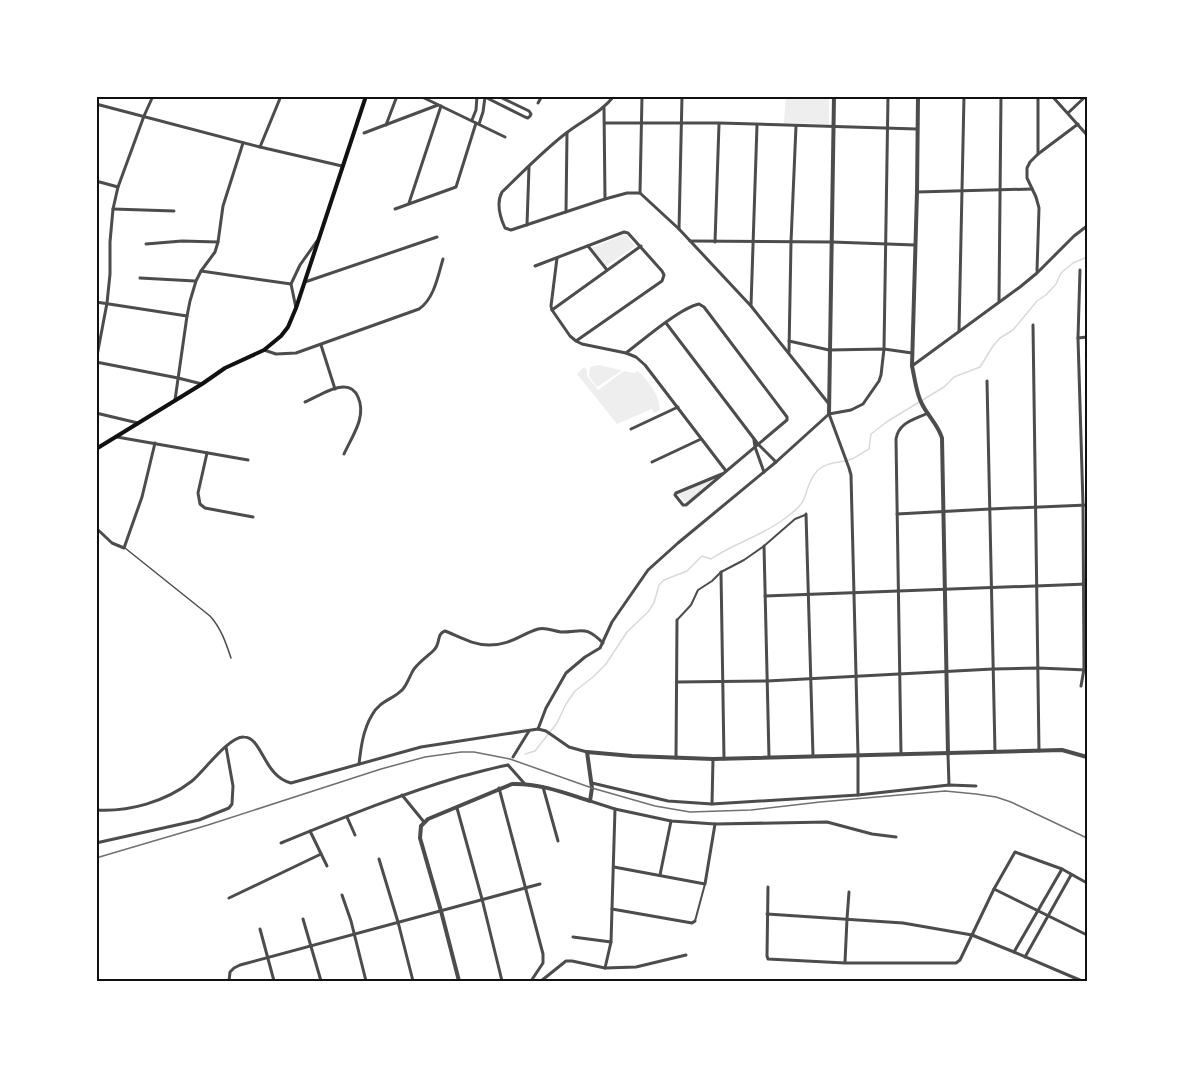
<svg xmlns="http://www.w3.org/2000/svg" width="1183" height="1077" viewBox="0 0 1183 1077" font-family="'Source Sans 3',sans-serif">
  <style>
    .green { fill: #eee }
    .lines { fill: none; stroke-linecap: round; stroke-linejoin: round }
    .stream { stroke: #d9d9d9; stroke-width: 1.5 }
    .service { stroke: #4c4c4c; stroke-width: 1.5 }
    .pedestrian { stroke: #4c4c4c; stroke-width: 2 }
    .minor { stroke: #4c4c4c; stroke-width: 3 }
    .tertiary { stroke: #4c4c4c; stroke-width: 4 }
    .secondary { stroke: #111; stroke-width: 4 }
    .rail { stroke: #707070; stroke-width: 1.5 }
    .neatline { fill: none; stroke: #111; stroke-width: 2 }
  </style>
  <rect width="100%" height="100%" fill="#fff"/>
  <g class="green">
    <polygon points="786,96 829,96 829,124 784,123"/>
    <polygon points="625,234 635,246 606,266 592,248"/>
    <polygon points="598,365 621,370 621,371 597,387 589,376 590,367"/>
    <path d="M584,367L587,370V376L598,390L624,371L634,373L638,371C649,382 659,394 660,410L654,413L652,409L617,424L577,374Z"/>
    <polygon points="720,476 686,503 677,494"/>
  </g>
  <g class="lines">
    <path class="stream" d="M525,754L535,751L557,723L566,704L575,691L593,677L606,664L627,632L648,612L654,603L659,585L664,580L687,571L702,556L711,559C734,543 762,536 784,519C791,514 801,507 804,499C808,488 810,478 818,470C827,462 838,463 849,460C856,458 863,452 869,449L871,434L888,421L944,387L954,377L980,367L993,346L1000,338L1013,330L1037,301L1046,295L1056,284L1061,273L1073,263L1085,258L1087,256"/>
    <path class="service" d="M125,548L210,616C221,628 226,643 231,658"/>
    <g class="pedestrian">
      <polyline points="677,620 691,605 698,590 712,581 721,572 744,560 764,546 795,519 805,515"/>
      <polyline points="695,921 705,884"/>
    </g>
    <g class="minor">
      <polyline points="420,96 505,137"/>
      <polyline points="483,96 525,117 528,118 530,116 531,114 529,111 498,96"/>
      <path d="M614,96C600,114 582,120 565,134C543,151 523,172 502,192C496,203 500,217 505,228L511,230L605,199L627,193H640L679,229L751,306L829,404"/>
      <polyline points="1038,96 1038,154"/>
      <polyline points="1052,96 1087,135"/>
      <polyline points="538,103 542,96"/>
      <polyline points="96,104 260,147 342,166"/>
      <polyline points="604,108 605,199"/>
      <polyline points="1068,113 1086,96"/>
      <polyline points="472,120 476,110 477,96"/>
      <polyline points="605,123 719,123 917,129"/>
      <polyline points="479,124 483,112 485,97"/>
      <polyline points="386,125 397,96"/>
      <polyline points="364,133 438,105"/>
      <polyline points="260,147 281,96"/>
      <polyline points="96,181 118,187"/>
      <polyline points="917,192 1032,189"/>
      <polyline points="640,193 642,96"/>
      <polyline points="409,203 441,106"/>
      <polyline points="113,209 174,211"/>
      <polyline points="395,209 456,187 476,123"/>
      <polyline points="566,212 567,133"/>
      <polyline points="527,225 529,167"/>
      <polyline points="679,229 682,96"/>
      <polyline points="690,241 832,242 915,245"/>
      <polyline points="715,242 719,124"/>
      <polyline points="146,244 182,241 218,242"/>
      <polyline points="588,246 607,270"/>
      <polyline points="557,258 551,306 552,310 570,336 576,341 582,344 626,353 636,357 645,365 726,471"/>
      <polyline points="535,266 624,232 628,233 662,271 664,275 662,281 576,341"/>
      <polyline points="1080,270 1078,338 1083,505 1084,669 1081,686"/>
      <polyline points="201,271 291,284"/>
      <polyline points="1037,271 1039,208 1036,197 1027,178 1027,168 1030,162 1038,154 1078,124"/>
      <polyline points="140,278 195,281"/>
      <polyline points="305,282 437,237"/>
      <polyline points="999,301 1001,96"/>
      <polyline points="96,302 187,316"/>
      <polyline points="751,306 757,125"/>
      <polyline points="296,308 291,284 300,265 317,241"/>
      <polyline points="552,310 641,246"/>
      <polyline points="666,323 758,444 776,462"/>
      <polyline points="1033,325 1039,751"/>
      <polyline points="959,331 964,96"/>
      <polyline points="1078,338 1087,337"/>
      <polyline points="789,341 829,350 884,349 912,353"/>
      <polyline points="321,345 335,389"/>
      <path d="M264,350L276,354L296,353L419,309C434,299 438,276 443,259"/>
      <polyline points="789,352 791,242 796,126"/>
      <path d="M626,353C643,340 680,308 699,304L704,307L787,417V420L686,505H683L675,495L676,493L722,474"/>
      <polyline points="96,361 107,303 110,274 110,242 113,209 118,187 144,116 153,96"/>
      <polyline points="96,362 178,378 202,384"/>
      <polyline points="912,366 1020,287 1037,273 1074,236 1087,226"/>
      <polyline points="987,381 995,752"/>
      <polyline points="175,400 187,316 190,301 196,281 201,271 215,252 218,242 223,206 243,143"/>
      <path d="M305,402C317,397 331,387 344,387C351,387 355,390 358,397C367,417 352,436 344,454"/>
      <polyline points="96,413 138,423"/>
      <polyline points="829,414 849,468 851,475 858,755 858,795"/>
      <polyline points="829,414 851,410 863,404 879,381 881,375 884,349 888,96"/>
      <polyline points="631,429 678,407"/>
      <polyline points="117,437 248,460"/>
      <polyline points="754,440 755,447 764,472"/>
      <polyline points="207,453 198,493 200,504 205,508 253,517"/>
      <polyline points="652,462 701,439"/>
      <polyline points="806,514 813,756"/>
      <polyline points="897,514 990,509 1087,505"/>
      <polyline points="96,528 112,543 124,548 142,497 155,443"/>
      <polyline points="764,546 769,757"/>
      <polyline points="721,572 724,759"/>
      <polyline points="765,596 1087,584"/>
      <polyline points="677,682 767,681 993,669 1038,668 1087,670"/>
      <polyline points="538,729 546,708 566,673 585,657 600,648 612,622 648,570 678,543 776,462 829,414"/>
      <path d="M901,754L896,439C899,422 914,420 928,413"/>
      <polyline points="948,754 949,785"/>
      <polyline points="513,757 529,731"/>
      <polyline points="676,758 677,620"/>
      <path d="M359,764C361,747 363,730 372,715C380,700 393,700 403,689C408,683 410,675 414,669C420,661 428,656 434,650C441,643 436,634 445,631C460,637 473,645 489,645C511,645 519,635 538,629C546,627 553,631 561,632C583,632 585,625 603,643"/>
      <polyline points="508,765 524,783"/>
      <polyline points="592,783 668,801 712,804 858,795 949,785 976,786"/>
      <polyline points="543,787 558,841"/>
      <polyline points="499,788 543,954 543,963 531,981"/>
      <polyline points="402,795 424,822"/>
      <polyline points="590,801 615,809 671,821 715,824 827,822 872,834 896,837"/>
      <polyline points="712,804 713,759"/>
      <polyline points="457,808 482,899 502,981"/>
      <path d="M96,810C129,812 165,802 192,781C204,771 229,736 244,737C262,737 264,777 291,783L421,747L538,729L546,731L569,747L587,752"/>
      <polyline points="347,817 355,835"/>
      <polyline points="310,831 327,866"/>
      <polyline points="96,843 199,820 229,808 232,804 233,786 226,747"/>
      <path d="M281,843C340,819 398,795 459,777C475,773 492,768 508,765"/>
      <polyline points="379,859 398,922 413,981"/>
      <polyline points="614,867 705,884 715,824"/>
      <polyline points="660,875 671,821"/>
      <polyline points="768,887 767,956 768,959 845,963 956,963 960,960 994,889 1015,852 1062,869 1087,883"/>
      <polyline points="994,889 1087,935"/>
      <polyline points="342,895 351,921 366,981"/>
      <polyline points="229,898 321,854"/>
      <polyline points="612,909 692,923 695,921"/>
      <polyline points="767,914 903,923 972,935 1014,952 1082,981"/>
      <polyline points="303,919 321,981"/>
      <polyline points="260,929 274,981"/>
      <polyline points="573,937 611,942"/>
      <polyline points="1014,952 1062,869"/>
      <polyline points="1025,957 1071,875"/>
      <polyline points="845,962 847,919 849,892"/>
      <polyline points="605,968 611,942 615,809"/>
      <polyline points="229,981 230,972 234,968 240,965 540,884"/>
      <polyline points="541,981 566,961 572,961 605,968 636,967 686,955"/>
    </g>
    <g class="tertiary">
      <path d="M918,96L917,192L912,366C915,379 916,393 922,404C928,416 938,425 942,438L948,754"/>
      <polyline points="829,414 834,96"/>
      <path d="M459,981L441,911L420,838L421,826L428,819L512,784C539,783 565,793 590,801L592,788L587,752L632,756L713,759L1062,750L1087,757"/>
    </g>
    <polyline class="secondary" points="96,449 202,384 225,368 264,350 281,336 288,327 296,308 366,96"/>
    <polyline class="rail" points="96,858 208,825 381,769 425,757 461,752 474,752 510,759 592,788 655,806 690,812 751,810 820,802 945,791 976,794 996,797 1011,802 1087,838"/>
  </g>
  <rect width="1183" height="1077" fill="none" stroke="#ffffff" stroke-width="195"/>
  <rect x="98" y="98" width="988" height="882" class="neatline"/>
</svg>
